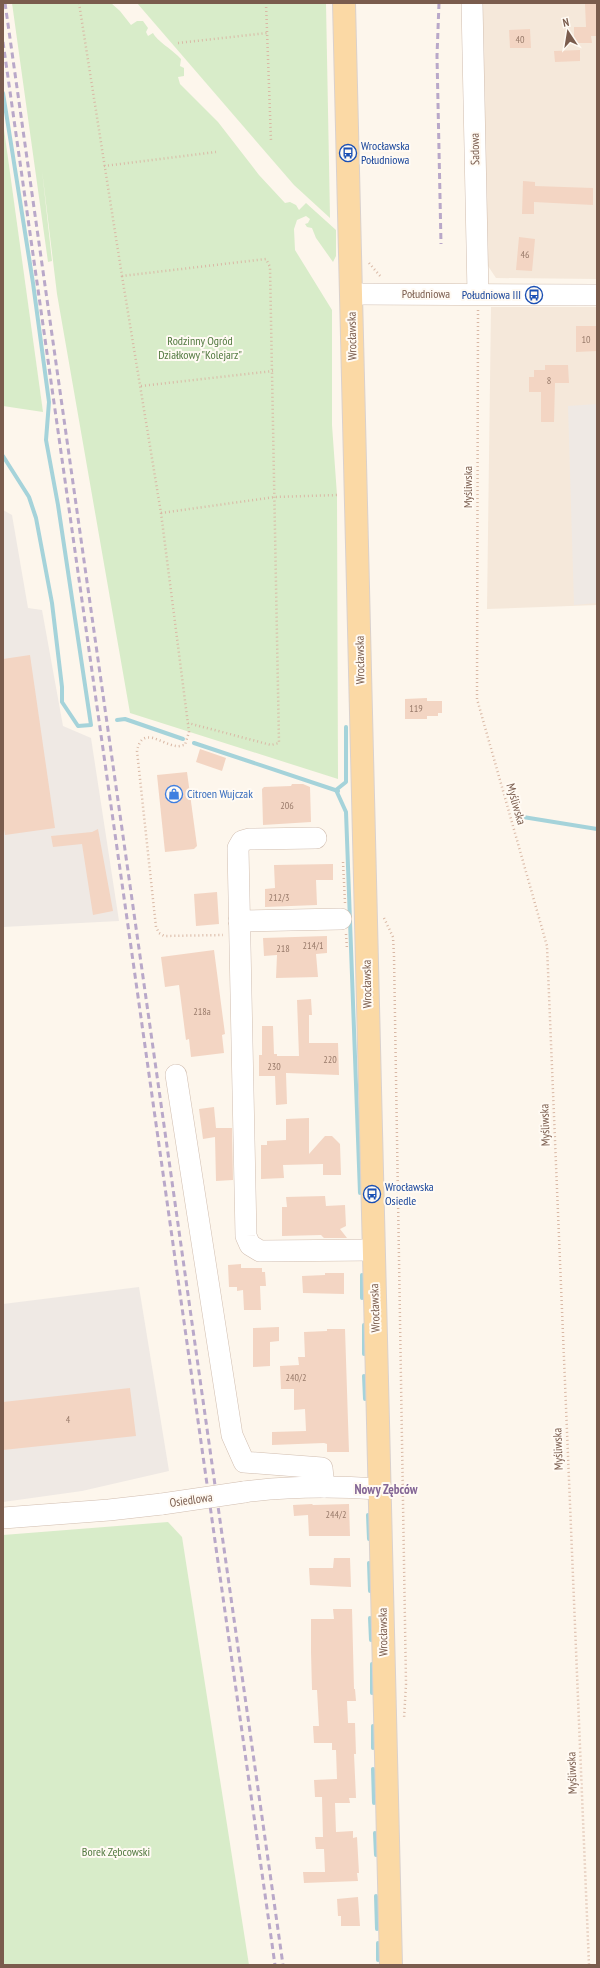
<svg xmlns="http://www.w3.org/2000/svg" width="600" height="1968" viewBox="0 0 600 1968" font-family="'PT Sans Narrow',sans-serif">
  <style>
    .residential { fill: #f5e8da }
    .industrial { fill: #efe9e4 }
    .green { fill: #d8ecc9 }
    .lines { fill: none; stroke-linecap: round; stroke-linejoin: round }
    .stream { stroke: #a5d3da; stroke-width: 4 }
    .building { fill: #f3d5c3 }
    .minor-casing { stroke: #d1beb0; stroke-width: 22 }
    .major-casing { stroke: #dad1cd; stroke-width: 24 }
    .path { stroke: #d9b8a5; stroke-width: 2.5; stroke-dasharray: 1 3; stroke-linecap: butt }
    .minor { stroke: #fff; stroke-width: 21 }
    .major { stroke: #fbd9a5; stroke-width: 22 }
    .rail { stroke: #b9a8c9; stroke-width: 3; stroke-dasharray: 6 4; stroke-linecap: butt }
    .minor-bridge-casing { stroke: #d1beb0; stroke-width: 22; stroke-linecap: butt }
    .minor-bridge { stroke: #fff; stroke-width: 21 }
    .labels { text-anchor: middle; stroke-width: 4; stroke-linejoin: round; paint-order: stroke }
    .number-label { font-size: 10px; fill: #987a6a }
    .transit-label { font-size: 12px; fill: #164399; stroke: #fffaf3; text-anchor: start }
    .street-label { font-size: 12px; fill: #7a5c4d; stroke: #fffaf3 }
    .park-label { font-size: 12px; fill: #537a41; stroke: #fffaf3 }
    .shop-label { font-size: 12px; fill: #366cbe; stroke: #fffaf3; text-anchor: start }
    .neighbourhood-label { font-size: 13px; font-weight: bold; fill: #846695; stroke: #fffaf3 }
  </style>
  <rect width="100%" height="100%" fill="#fdf6ec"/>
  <g class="residential">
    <polygon points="481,3 597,3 597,279 496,278 486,263"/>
    <polygon points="491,307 597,307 597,605 487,609"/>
  </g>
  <g class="industrial">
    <polygon points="597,404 597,603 574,605 568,406"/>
    <polygon points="3,510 12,515 28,608 42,610 63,726 91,738 119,921 3,927"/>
    <polygon points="139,1287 169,1471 82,1491 3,1502 3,1304"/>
  </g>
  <g class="green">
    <path d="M12,3H111L120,11L131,25L137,21H143L148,28L146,32L148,36L153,33C156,40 174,51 181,59L180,66L184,68V76L178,77L180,84L218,122L259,175L285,203L290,202L296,205L299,210L306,203L336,230V256L333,262L316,238L312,228L307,227L305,224L308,223L310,219L306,216L297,220L294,229L295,250L332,310V425L337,495L338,779L130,713L57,294L42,170L52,261L48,262Z"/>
    <polygon points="137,3 326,3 330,218 294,185"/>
    <polygon points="3,122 43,412 3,406"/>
    <polygon points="168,1522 182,1537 249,1965 3,1965 3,1535"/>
  </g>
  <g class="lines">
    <g class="stream">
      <polyline points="3,93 33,283 49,402 46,440 58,505 91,725 78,726 62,702 62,687 52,603 36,518 29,497 3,456"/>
      <polyline points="117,720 125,719 183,739"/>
      <polyline points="346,727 346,782 336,790 346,812 360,1193"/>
      <polyline points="194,743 338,791"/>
      <polyline points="523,817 597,829"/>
      <polyline points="362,1275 362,1298"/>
      <polyline points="364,1325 364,1354"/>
      <polyline points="364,1376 365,1399"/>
      <polyline points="368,1515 369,1539"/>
      <polyline points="369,1563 370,1591"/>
      <polyline points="370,1618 371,1640"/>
      <polyline points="372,1664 372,1693"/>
      <polyline points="373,1726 373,1748"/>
      <polyline points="373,1769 374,1803"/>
      <polyline points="375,1833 376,1855"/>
      <polyline points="376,1896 377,1929"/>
      <polyline points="378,1943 378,1960"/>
    </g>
  </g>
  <g class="building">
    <polygon points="597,3 597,36 591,36 592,43 574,43 574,27 586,27 585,4"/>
    <polygon points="530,29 531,48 510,48 509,30"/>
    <polygon points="580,50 580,61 555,62 554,51"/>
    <polygon points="523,181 535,182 535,186 593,188 593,205 534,202 534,214 522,214"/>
    <polygon points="519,237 535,239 532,271 516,270"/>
    <polygon points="576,326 597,326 597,351 576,352"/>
    <polygon points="545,365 568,365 569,383 555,383 554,422 541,422 541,392 529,392 529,377 534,377 534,370 545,370"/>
    <polygon points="30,655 55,828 5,835 3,823 3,659"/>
    <polygon points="427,698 427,701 442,701 442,713 438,713 438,716 427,716 427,719 405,719 405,699"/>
    <polygon points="200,749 226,758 222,771 196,762"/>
    <polygon points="187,772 197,846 194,849 165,852 157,775"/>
    <polygon points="292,784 303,784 310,787 311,822 263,825 262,789 264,787 291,786"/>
    <polygon points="98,829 113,911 93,915 82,844 53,847 51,836 92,832"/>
    <polygon points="333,864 333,880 316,880 317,905 265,907 265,889 275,888 274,865"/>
    <polygon points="217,892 219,924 196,926 194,894"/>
    <polygon points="327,936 327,953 316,954 318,977 276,978 277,955 264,956 263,938"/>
    <polygon points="214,950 225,1034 222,1035 224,1053 191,1057 189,1039 186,1040 179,985 165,987 161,957"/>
    <polygon points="311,999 312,1015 309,1015 309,1043 338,1043 339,1075 286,1073 287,1104 276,1105 275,1076 259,1076 259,1055 262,1055 262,1026 273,1026 274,1054 277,1054 277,1056 299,1056 297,1000"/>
    <polygon points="214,1107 216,1128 232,1128 233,1180 216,1181 215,1137 203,1139 199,1109"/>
    <polygon points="309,1118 309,1154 325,1136 332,1136 340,1144 341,1175 323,1175 323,1164 283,1165 284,1178 261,1179 261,1145 267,1145 267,1141 286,1140 286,1119"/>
    <polygon points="325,1196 326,1206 345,1205 346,1226 340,1229 347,1238 324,1238 321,1235 282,1236 282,1207 287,1207 286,1197"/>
    <polygon points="241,1264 241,1268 262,1268 262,1272 265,1272 266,1286 260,1286 261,1310 244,1310 243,1290 237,1291 237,1287 229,1287 228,1265"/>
    <polygon points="325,1273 344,1273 344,1294 303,1293 302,1276 325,1275"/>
    <polygon points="279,1327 279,1341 270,1342 270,1366 253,1367 253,1328"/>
    <polygon points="327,1329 345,1329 349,1452 327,1452 327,1444 324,1443 272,1445 272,1432 306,1431 305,1409 294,1410 294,1389 281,1389 280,1366 299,1365 298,1357 305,1357 304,1332 327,1331"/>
    <polygon points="130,1388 136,1436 3,1450 3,1402"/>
    <polygon points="312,1504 313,1505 349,1504 350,1536 309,1536 308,1515 294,1516 293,1505"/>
    <polygon points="334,1558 350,1558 351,1587 310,1585 309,1568 333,1568"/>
    <polygon points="333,1609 352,1609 354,1689 355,1689 356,1701 347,1701 348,1723 355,1723 356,1754 354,1754 356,1798 349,1798 350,1803 335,1803 336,1832 353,1831 353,1838 357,1837 359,1873 357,1873 358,1881 304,1883 303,1872 325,1872 324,1849 316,1849 315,1837 323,1837 322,1797 315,1797 314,1780 337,1779 336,1750 332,1750 332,1743 314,1743 313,1726 319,1726 317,1690 312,1690 311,1652 311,1619 334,1619"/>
    <polygon points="358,1897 360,1926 341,1926 341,1916 338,1916 337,1899"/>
  </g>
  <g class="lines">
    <g class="minor-casing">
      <g id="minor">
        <polyline points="472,3 478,294"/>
        <polyline points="351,294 597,295"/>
        <polyline points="316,838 249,839 242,841 238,848 246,1236 250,1245 260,1251 373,1250"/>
        <polyline points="239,921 341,919"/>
        <polyline points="176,1075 232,1435 244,1462 322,1468 324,1487"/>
        <path d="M244,1492C289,1486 334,1486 379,1489"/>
        <polyline points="3,1518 109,1510 162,1504"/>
      </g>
    </g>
    <g class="major-casing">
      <polyline id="major" points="344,3 391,1965"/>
    </g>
    <g class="path">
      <polyline points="79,3 122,276 266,259 270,267 279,743 271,745 188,723"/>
      <polyline points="266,3 271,141"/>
      <polyline points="178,43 267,33"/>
      <polyline points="104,166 216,152"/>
      <polyline points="369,263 381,277"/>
      <path d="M122,276L161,513L189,732L185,745C182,745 179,747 176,746C161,744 142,725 137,751L156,927L159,933L164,936L223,935"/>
      <polyline points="478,310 477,699 547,946 589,1965"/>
      <polyline points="141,386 273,371"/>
      <polyline points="161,513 275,497 339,495"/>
      <polyline points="343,862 345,903"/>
      <polyline points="384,918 393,937 394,956 406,1684 404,1719"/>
      <polyline points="346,934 347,949"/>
    </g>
    <use href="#minor" class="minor"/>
    <use href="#major" class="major"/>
    <g class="rail">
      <polyline points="5,3 283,1965"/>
      <polyline points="439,3 437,56 441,244"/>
      <polyline points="3,42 275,1965"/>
    </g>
    <g class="minor-bridge-casing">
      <polyline id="minor-bridge" points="162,1504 244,1492"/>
    </g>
    <use href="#minor-bridge" class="minor-bridge"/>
  </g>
  <defs>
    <g id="bus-ring" transform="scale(0.9)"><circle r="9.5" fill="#fffaf3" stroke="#1a4fb4" stroke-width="1.5"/><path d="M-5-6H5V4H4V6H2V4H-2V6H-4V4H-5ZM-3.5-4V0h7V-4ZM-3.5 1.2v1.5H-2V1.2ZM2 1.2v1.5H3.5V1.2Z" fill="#1a4fb4"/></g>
    <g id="shop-ring" transform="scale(0.9)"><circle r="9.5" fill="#fffaf3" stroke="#3f7fe0" stroke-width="1.5"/><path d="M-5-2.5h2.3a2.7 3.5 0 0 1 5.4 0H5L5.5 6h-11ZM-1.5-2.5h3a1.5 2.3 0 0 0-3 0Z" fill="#3f7fe0"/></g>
  </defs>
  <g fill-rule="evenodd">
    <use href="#bus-ring" x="348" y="153"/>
    <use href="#bus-ring" x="534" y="295"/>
    <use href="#shop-ring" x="174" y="794"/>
    <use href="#bus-ring" x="372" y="1194"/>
  </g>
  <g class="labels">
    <g class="number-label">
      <text x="520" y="43">40</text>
      <text x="525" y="258">46</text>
      <text x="586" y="343">10</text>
      <text x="549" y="384">8</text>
      <text x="416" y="712">119</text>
      <text x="287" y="809">206</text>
      <text x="279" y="901">212/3</text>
      <text x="313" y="949">214/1</text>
      <text x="283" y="952">218</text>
      <text x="202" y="1015">218a</text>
      <text x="330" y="1063">220</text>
      <text x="274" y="1070">230</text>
      <text x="296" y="1381">240/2</text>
      <text x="68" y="1423">4</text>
      <text x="336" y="1518">244/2</text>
    </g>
    <g class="transit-label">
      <text x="361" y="150">Wrocławska<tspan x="361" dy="14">Południowa</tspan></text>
      <text x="521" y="299" text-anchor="end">Południowa III</text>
      <text x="385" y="1191">Wrocławska<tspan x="385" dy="14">Osiedle</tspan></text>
    </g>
    <g class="street-label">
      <text transform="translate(475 149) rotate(-91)" y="4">Sadowa</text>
      <text x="426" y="298">Południowa</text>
      <text transform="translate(352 336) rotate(-91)" y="4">Wrocławska</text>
      <text transform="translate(468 487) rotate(-90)" y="4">Myśliwska</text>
      <text transform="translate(360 660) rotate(-91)" y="4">Wrocławska</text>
      <text transform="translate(516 804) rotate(74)" y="4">Myśliwska</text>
      <text transform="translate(367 984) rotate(-91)" y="4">Wrocławska</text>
      <text transform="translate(545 1125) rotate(-92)" y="4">Myśliwska</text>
      <text transform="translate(375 1308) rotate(-92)" y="4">Wrocławska</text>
      <text transform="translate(558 1449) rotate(-92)" y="4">Myśliwska</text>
      <text transform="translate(191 1500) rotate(-8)" y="4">Osiedlowa</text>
      <text transform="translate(383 1632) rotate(-91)" y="4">Wrocławska</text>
      <text transform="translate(572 1773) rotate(-92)" y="4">Myśliwska</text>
    </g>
    <g class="park-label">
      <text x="200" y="345">Rodzinny Ogród<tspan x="200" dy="14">Działkowy "Kolejarz"</tspan></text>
      <text x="116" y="1856">Borek Zębcowski</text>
    </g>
    <g class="shop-label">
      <text x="187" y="798">Citroen Wujczak</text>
    </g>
    <g class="neighbourhood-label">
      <text x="386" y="1494">Nowy Zębców</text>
    </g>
  </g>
  <rect width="600" height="1968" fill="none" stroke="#7a5c4d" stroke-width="8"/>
  <g transform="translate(568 32) rotate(348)" stroke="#fffaf3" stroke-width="3" paint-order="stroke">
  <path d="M0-3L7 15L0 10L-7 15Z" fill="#7a5c4d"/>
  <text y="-6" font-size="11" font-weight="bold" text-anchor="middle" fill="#7a5c4d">N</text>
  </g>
</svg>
